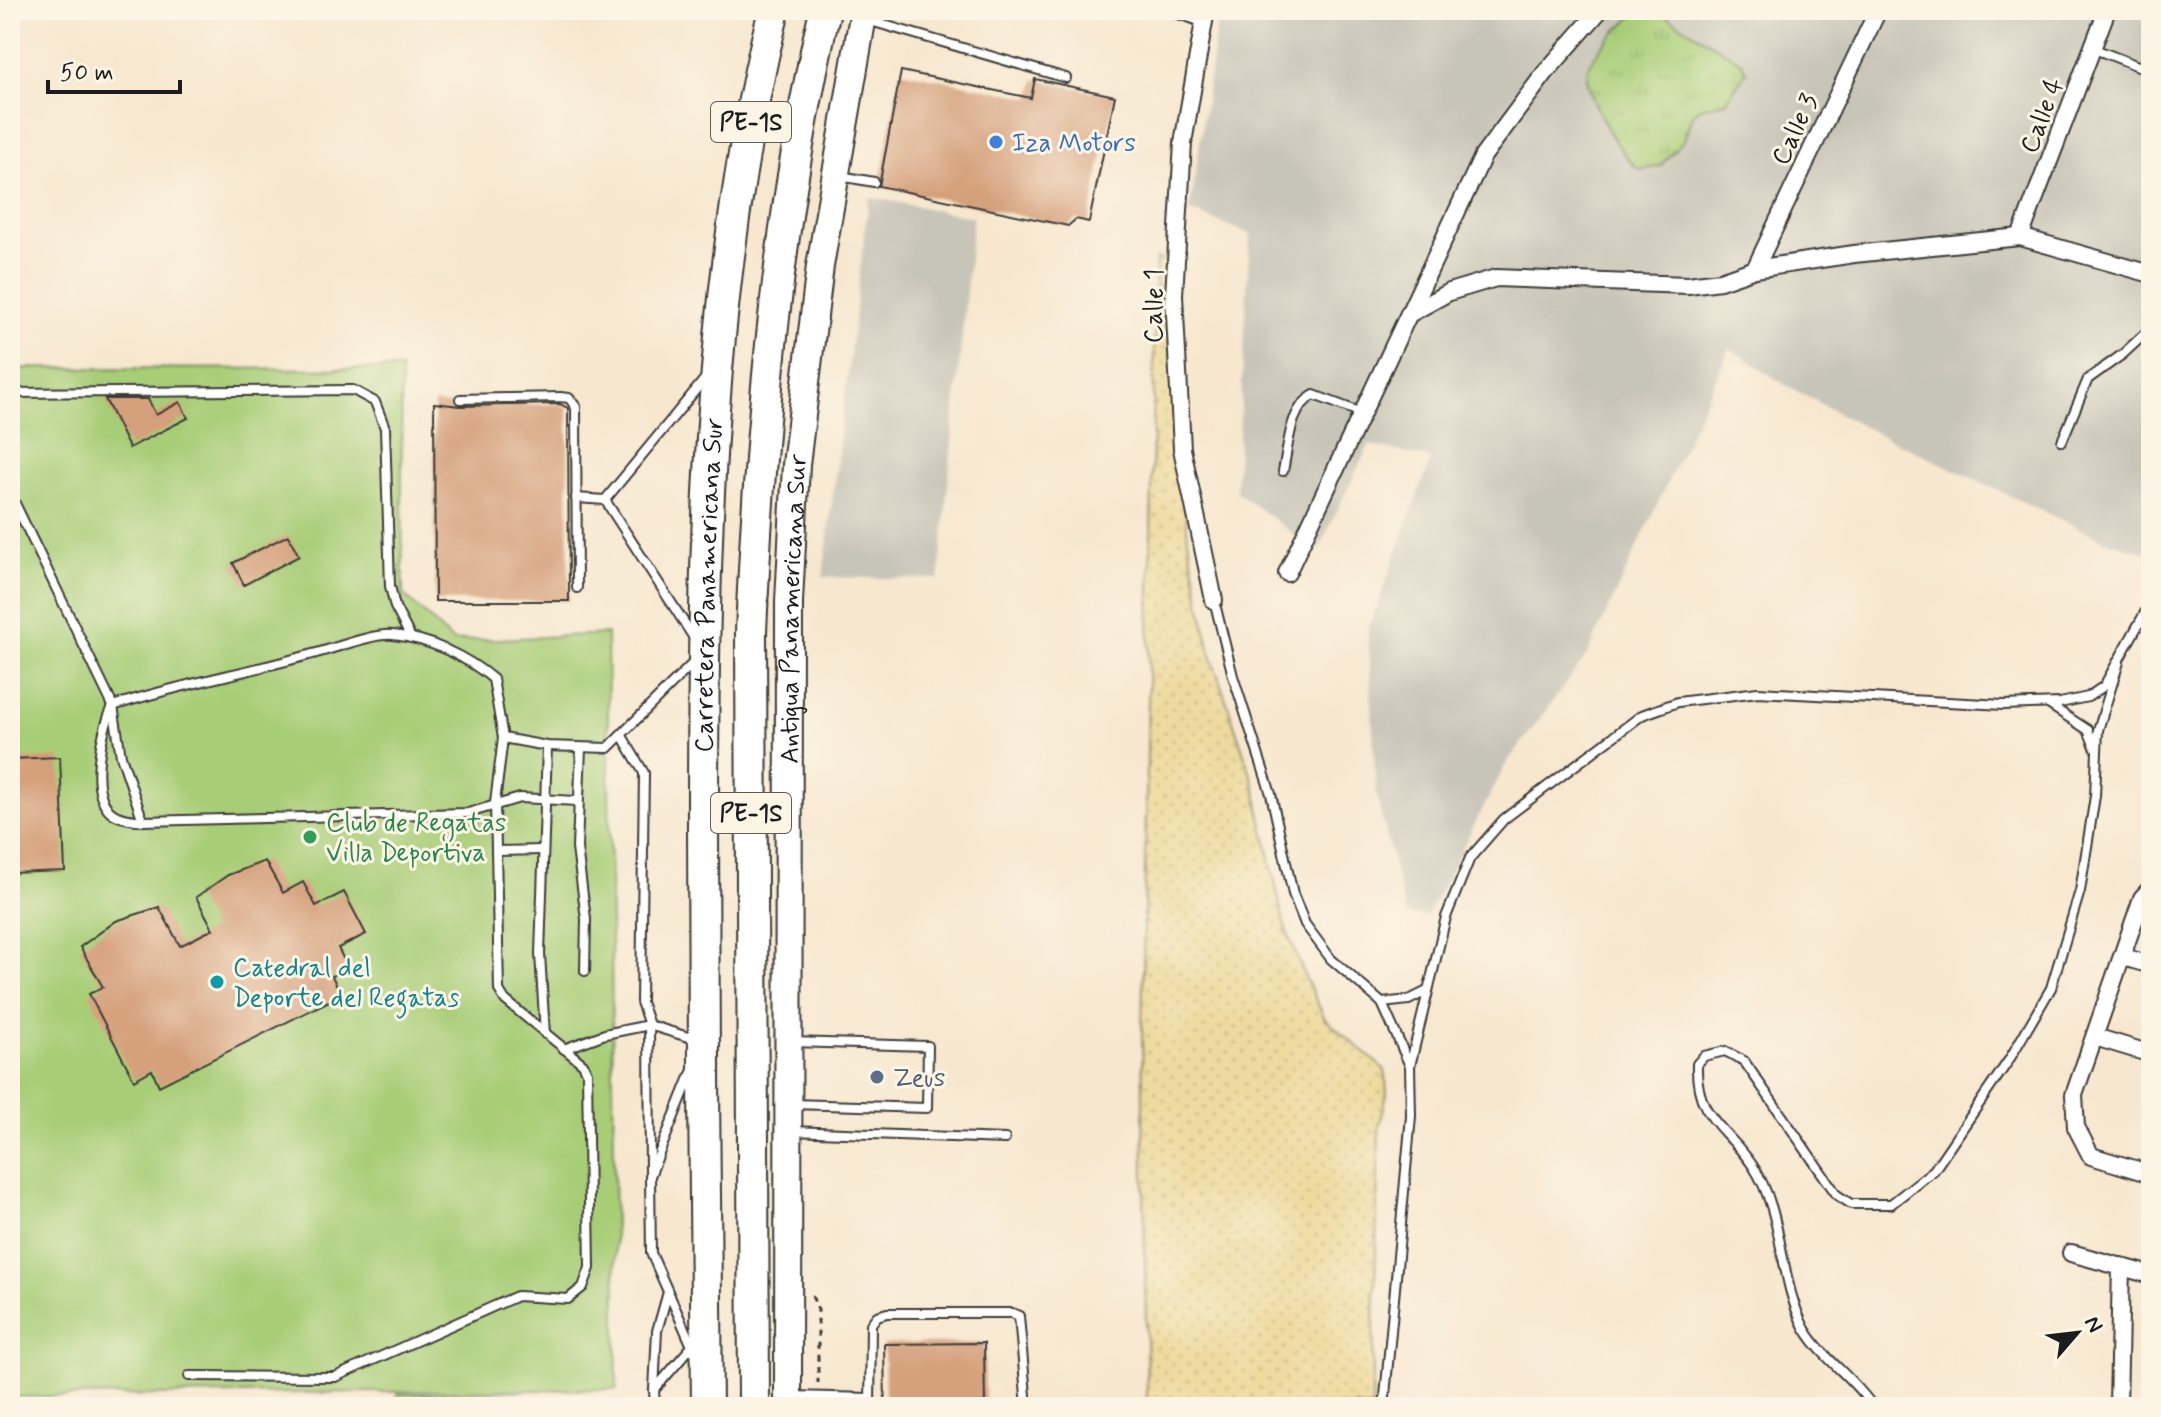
<svg xmlns="http://www.w3.org/2000/svg" width="2161" height="1417" viewBox="0 0 2161 1417" font-family="Mynerve,sans-serif">
  <style>
    .industrial { fill: #c7c5b8 }
    .grass { fill: url(#grass-tufts); stroke: #62744a; stroke-width: 2 }
    .sand { fill: url(#sand-dots); stroke: #857b5d; stroke-width: 2 }
    .pitch { fill: #a8cd77; stroke: #62744a; stroke-width: 2 }
    .building { fill: #d5a07c }
    .lines { fill: none; stroke-linecap: round; stroke-linejoin: round }
    .service-casing { stroke: #3d3a37; stroke-width: 12 }
    .minor-casing { stroke: #3d3a37; stroke-width: 20 }
    .primary-casing { stroke: #3d3a37; stroke-width: 30 }
    .motorway-casing { stroke: #3d3a37; stroke-width: 34 }
    .path { stroke: #3d3a37; stroke-width: 3; stroke-dasharray: 6 6; stroke-linecap: butt }
    .service { stroke: #fff; stroke-width: 8 }
    .minor { stroke: #fff; stroke-width: 16 }
    .primary { stroke: #fff; stroke-width: 26 }
    .motorway { stroke: #fff; stroke-width: 30 }
    .shop-dot { fill: #3f7fe0; stroke: #fcf5e5; stroke-width: 3 }
    .leisure-dot { fill: #2e9e5b; stroke: #fcf5e5; stroke-width: 3 }
    .culture-dot { fill: #0f9aa8; stroke: #fcf5e5; stroke-width: 3 }
    .service-dot { fill: #5c6f8a; stroke: #fcf5e5; stroke-width: 3 }
    .labels { text-anchor: middle; stroke-width: 6; stroke-linejoin: round; paint-order: stroke }
    .shield { fill: #fcf5e5; stroke: #5f5d58; stroke-width: 2 }
    .shield-label { font-size: 24px; font-weight: bold; fill: #1c1c1c }
    .street-label { font-size: 26px; fill: #1c1c1c; stroke: #fcf5e5 }
    .shop-label { font-size: 26px; fill: #366cbe; stroke: #fcf5e5; text-anchor: start }
    .leisure-label { font-size: 26px; fill: #27864d; stroke: #fcf5e5; text-anchor: start }
    .culture-label { font-size: 26px; fill: #0d838f; stroke: #fcf5e5; text-anchor: start }
    .service-label { font-size: 26px; fill: #4e5e75; stroke: #fcf5e5; text-anchor: start }
  </style>
  <defs>
    <pattern id="grass-tufts" width="24" height="20" patternUnits="userSpaceOnUse" patternTransform="scale(2)"><rect width="24" height="20" fill="#a8cd77"/><path d="M3 7l-1-3M5 7V3M7 7l1-3M15 17l-1-3M17 17v-4M19 17l1-3" fill="none" stroke="#90af66"/></pattern>
    <pattern id="sand-dots" width="8" height="8" patternUnits="userSpaceOnUse" patternTransform="scale(2)"><rect width="8" height="8" fill="#eeda9e"/><path d="M2 2h.1M6 6h.1" fill="none" stroke="#ccba88" stroke-width="1.8" stroke-linecap="round"/></pattern>
  </defs>
  <rect width="100%" height="100%" fill="#fcf5e5"/>
  <filter id="ink" filterUnits="userSpaceOnUse"><feTurbulence type="fractalNoise" baseFrequency=".0125" numOctaves="2"/><feDisplacementMap in="SourceGraphic" scale="16" xChannelSelector="R" yChannelSelector="G"/><feConvolveMatrix kernelMatrix="1 2 1 2 8 2 1 2 1" color-interpolation-filters="sRGB"/></filter>
  <filter id="wash" filterUnits="userSpaceOnUse"><feTurbulence type="fractalNoise" baseFrequency=".006" numOctaves="4" result="noise"/><feDisplacementMap in="SourceGraphic" scale="32" xChannelSelector="R" yChannelSelector="G"/><feGaussianBlur stdDeviation="1.8" result="paint"/><feColorMatrix in="noise" values="0 0 0 0 0 0 0 0 0 0 0 0 0 0 0 0 0 1.4 0 .05"/><feComposite in="paint" operator="in"/></filter>
  <g filter="url(#wash)">
    <rect width="100%" height="100%" fill="#f7e7cf"/>
    <g class="industrial">
      <polygon points="1219,10 2151,10 2151,554 2104,540 1862,426 1784,384 1730,348 1587,655 1506,764 1427,916 1406,915 1376,793 1368,630 1431,459 1369,445 1317,552 1236,491 1250,234 1190,211"/>
      <polygon points="869,197 973,217 939,579 823,577"/>
    </g>
    <path class="grass" d="M1644,10L1657,11L1742,62L1746,72L1727,101L1699,109L1692,115L1684,140L1660,166L1640,170C1622,160 1586,96 1587,74C1588,57 1628,16 1644,10Z"/>
    <polygon class="sand" points="1156,259 1171,264 1169,325 1188,540 1210,652 1254,784 1284,924 1305,977 1325,1019 1385,1070 1387,1093 1379,1129 1372,1407 1147,1407 1142,1031"/>
    <g class="pitch">
      <polygon points="10,368 401,369 403,594 453,641 607,634 617,1389 10,1397"/>
      <rect x="397" y="1394" width="107" height="13"/>
    </g>
    <g id="blocks">
      <g class="building">
        <polygon points="901,71 1031,98 1035,79 1115,96 1089,222 1076,219 1068,226 879,186"/>
        <polygon points="105,399 148,399 156,415 180,402 188,418 129,448"/>
        <polygon points="434,403 460,406 560,404 568,408 569,601 435,601"/>
        <polygon points="288,535 299,556 244,585 233,563"/>
        <polygon points="60,757 65,871 10,873 10,759"/>
        <polygon points="265,861 283,893 303,882 316,906 344,892 366,934 338,948 348,968 332,976 341,995 159,1086 152,1070 134,1080 89,994 103,987 80,947 116,921 159,907 180,946 213,929 196,897 228,875"/>
        <polygon points="984,1343 985,1407 885,1407 884,1344"/>
      </g>
    </g>
  </g>
  <g filter="url(#ink)">
    <use href="#blocks" fill-opacity="0" stroke="#3d3a37" stroke-width="2"/>
    <g class="lines">
      <g class="service-casing">
        <g id="service">
          <polyline points="867,20 1066,78"/>
          <polyline points="2092,48 2151,71"/>
          <polyline points="840,176 874,182"/>
          <polyline points="10,393 353,390 375,402 385,428 390,586 395,607 411,638"/>
          <polyline points="460,399 560,397 569,398 576,407 577,588"/>
          <polyline points="2062,441 2088,379 2123,354 2151,328"/>
          <path d="M1283,471C1289,444 1289,408 1314,395L1362,413"/>
          <path d="M10,493L113,706C102,730 89,786 108,809C116,819 131,819 143,821"/>
          <polyline points="576,498 605,500"/>
          <polyline points="1214,600 1233,676 1271,794 1293,894 1305,924 1331,959 1382,1003 1410,1066 1411,1116 1384,1407"/>
          <polyline points="694,638 605,500 708,375"/>
          <polyline points="2048,704 2088,730 2095,747"/>
          <polyline points="621,734 644,773 641,1002 649,1025 698,1040"/>
          <polyline points="581,748 577,848 586,919 585,971"/>
          <path d="M577,801L520,798L468,813L143,821L121,756L113,706C177,685 244,673 309,655C331,650 372,633 393,635C428,638 467,657 493,679L503,738L547,746L608,748L696,660"/>
          <polyline points="496,851 542,850"/>
          <polyline points="1382,1003 1409,1000 1427,991"/>
          <polyline points="545,1034 540,954 547,746"/>
          <polyline points="791,1042 928,1046 927,1108 791,1104"/>
          <polyline points="564,1049 605,1034 649,1025 650,1172"/>
          <polyline points="1410,1066 1446,917 1470,858 1504,819 1642,715 1678,702 1758,692 2004,705 2060,703 2088,697 2104,686 2151,602"/>
          <polyline points="692,1072 650,1176 651,1253 695,1353"/>
          <polyline points="791,1131 1005,1139"/>
          <polyline points="189,1376 335,1377 517,1296 568,1299 583,1287 590,1268 587,1072 583,1064 505,1000 499,990 495,803 503,738"/>
          <polyline points="654,1390 657,1331 668,1292"/>
          <polyline points="793,1396 870,1398"/>
          <polyline points="655,1407 654,1390 693,1345"/>
          <polyline points="870,1407 871,1324 877,1316 887,1313 1012,1313 1019,1316 1027,1407"/>
          <path d="M1873,1407C1854,1378 1823,1359 1805,1329C1778,1279 1785,1215 1753,1166C1727,1127 1695,1119 1697,1064L1704,1056L1725,1051L1744,1061L1837,1195L1851,1204H1891L1934,1170L2009,1060L2051,988L2080,891L2095,796L2098,730L2119,662"/>
        </g>
      </g>
      <g class="minor-casing">
        <g id="minor">
          <polyline points="1179,10 1203,18"/>
          <polyline points="1206,10 1183,143 1174,295 1182,449 1214,600"/>
          <polyline points="2020,237 2107,10"/>
          <polyline points="1755,269 1878,10"/>
          <polyline points="1411,313 1449,292 1496,278 1688,285 1720,281 1755,269 1854,254 2020,237 2151,274"/>
          <polyline points="1287,573 1483,156 1545,73 1600,10"/>
          <polyline points="2151,888 2142,898 2074,1095 2076,1127 2091,1156 2151,1174"/>
          <polyline points="2123,957 2151,965"/>
          <polyline points="2095,1037 2151,1054"/>
          <polyline points="2071,1253 2151,1275"/>
          <polyline points="2118,1407 2121,1266"/>
        </g>
      </g>
      <g class="primary-casing">
        <g id="primary">
          <path id="s1" d="M788,1407L789,602L796,465L820,266L864,10"/>
        </g>
      </g>
      <g class="motorway-casing">
        <g id="motorway">
          <path id="s2" d="M707,1407C704,1214 704,1022 703,829C703,554 707,279 774,10"/>
          <path d="M754,1407L751,632C760,423 778,214 825,10"/>
        </g>
      </g>
      <polyline class="path" points="812,1296 818,1310 818,1383"/>
      <use href="#service" class="service"/>
      <use href="#minor" class="minor"/>
      <use href="#primary" class="primary"/>
      <use href="#motorway" class="motorway"/>
    </g>
  </g>
  <circle class="shop-dot" cx="996" cy="142" r="8"/>
  <circle class="leisure-dot" cx="310" cy="837" r="8"/>
  <circle class="culture-dot" cx="217" cy="982" r="8"/>
  <circle class="service-dot" cx="877" cy="1077" r="8"/>
  <g class="labels">
    <g class="shield">
      <rect x="711" y="102" width="80" height="40" rx="6"/>
      <rect x="711" y="793" width="80" height="40" rx="6"/>
    </g>
    <g class="shield-label">
      <text x="751" y="130">PE-1S</text>
      <text x="751" y="821">PE-1S</text>
    </g>
    <g class="street-label">
      <text transform="translate(2041 115) rotate(-69)" y="9">Calle 4</text>
      <text transform="translate(1794 129) rotate(-65)" y="9">Calle 3</text>
      <text transform="translate(1153 306) rotate(-90)" y="9">Calle 1</text>
      <text dy="9" stroke="none"><textPath href="#s2" startOffset="822">Carretera Panamericana Sur</textPath></text>
      <text dy="9" stroke="none"><textPath href="#s1" startOffset="798">Antigua Panamericana Sur</textPath></text>
    </g>
    <g class="shop-label">
      <text x="1012" y="151">Iza Motors</text>
    </g>
    <g class="leisure-label">
      <text x="326" y="831">Club de Regatas<tspan x="326" dy="30">Villa Deportiva</tspan></text>
    </g>
    <g class="culture-label">
      <text x="233" y="976">Catedral del<tspan x="233" dy="30">Deporte del Regatas</tspan></text>
    </g>
    <g class="service-label">
      <text x="893" y="1086">Zeus</text>
    </g>
  </g>
  <rect width="2161" height="1417" fill="none" stroke="#fcf5e5" stroke-width="40"/>
  <g transform="translate(2077 1333) rotate(62)" stroke="#fcf5e5" stroke-width="6" paint-order="stroke">
  <path d="M0-6L14 30L0 20L-14 30Z" fill="#1c1c1c"/>
  <text y="-12" font-size="22" font-weight="bold" text-anchor="middle" fill="#1c1c1c">N</text>
  </g>
  <path d="M48 80v12h132v-12" fill="none" stroke="#1c1c1c" stroke-width="4"/>
  <text x="60" y="80" font-size="24" fill="#1c1c1c" stroke="#fcf5e5" stroke-width="6" paint-order="stroke">50 m</text>
</svg>
